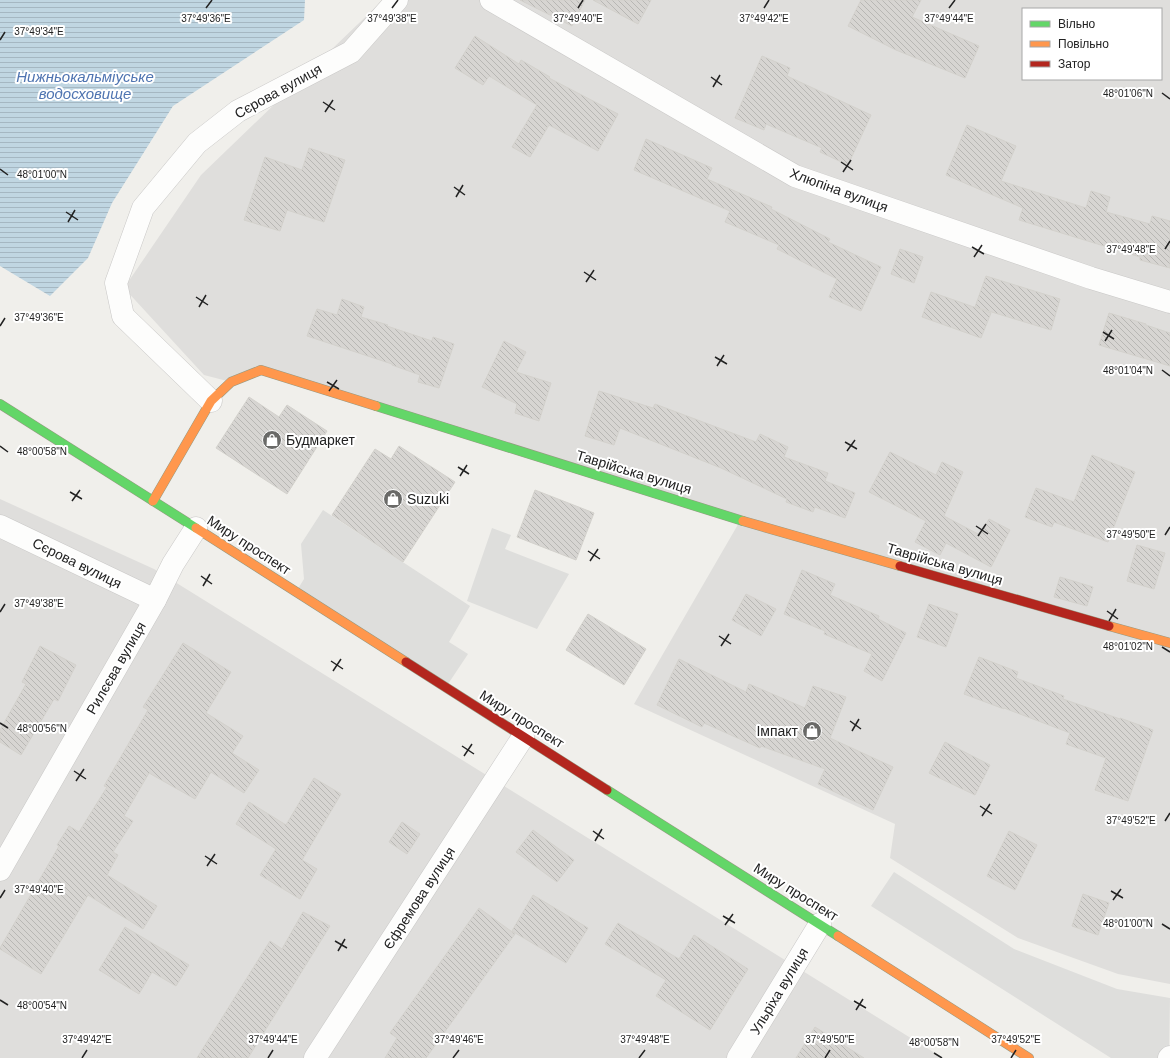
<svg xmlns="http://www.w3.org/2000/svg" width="1170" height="1058" viewBox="0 0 1170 1058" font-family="Helvetica,sans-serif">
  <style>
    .residential { fill: #dfdedc; fill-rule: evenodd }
    .religious { fill: #dededc }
    .water { fill: url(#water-rules) }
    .building { fill: url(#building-back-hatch); stroke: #d3d1cc }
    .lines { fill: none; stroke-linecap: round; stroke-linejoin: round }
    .street-casing { stroke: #c9c8c7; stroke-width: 23 }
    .fast-casing { stroke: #969a82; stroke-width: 10 }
    .slow-casing { stroke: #969a82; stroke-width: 10 }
    .jam-casing { stroke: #969a82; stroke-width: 10 }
    .street { stroke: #fdfdfc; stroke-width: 22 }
    .fast { stroke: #63d668; stroke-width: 9 }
    .slow { stroke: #ff974d; stroke-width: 9 }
    .jam { stroke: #b3261e; stroke-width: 9 }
    .ticks { fill: none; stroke: #222; stroke-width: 1.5 }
    .labels { text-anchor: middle; stroke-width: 4; stroke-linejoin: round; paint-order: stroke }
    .street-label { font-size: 14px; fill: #222; stroke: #fff }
    .poi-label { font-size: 14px; fill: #222; stroke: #fff; text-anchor: start }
    .water-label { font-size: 15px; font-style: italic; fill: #4f74b1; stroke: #fff }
    .ticks-label { font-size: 10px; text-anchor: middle; fill: #222; stroke: #fff; stroke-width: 4; stroke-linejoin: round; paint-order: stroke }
  </style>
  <defs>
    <pattern id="water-rules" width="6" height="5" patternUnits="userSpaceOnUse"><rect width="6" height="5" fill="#c0d6e2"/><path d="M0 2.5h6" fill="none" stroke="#a5b7c2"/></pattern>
    <pattern id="building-back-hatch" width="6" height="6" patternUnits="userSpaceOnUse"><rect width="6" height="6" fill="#d7d5d2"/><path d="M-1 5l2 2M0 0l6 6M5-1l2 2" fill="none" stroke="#b8b7b4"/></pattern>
  </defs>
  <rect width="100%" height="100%" fill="#f0efeb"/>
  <g class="residential">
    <path d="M383,0H1170V984L1118,974L1018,938L890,858L895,824L634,704L740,521L261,370L231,382L204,375L124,288L201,175ZM1023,9H1161V79H1023Z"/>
    <polygon points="0,499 154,569 943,1058 0,1058"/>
  </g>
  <g class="religious">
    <polygon points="323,510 470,606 449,642 468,654 446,687 296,592 304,579 301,544"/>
    <polygon points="492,528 511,535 505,549 569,574 537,629 467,601"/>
    <polygon points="894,872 1014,949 1117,989 1170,998 1169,1058 1111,1058 871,906"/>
  </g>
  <polygon class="water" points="0,0 305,0 304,20 173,106 112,203 88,258 50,296 0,266"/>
  <g class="building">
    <polygon points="520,0 585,0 572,26"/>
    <polygon points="593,0 651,0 638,24"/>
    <polygon points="861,0 921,0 912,17 979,46 965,78 896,50 848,26"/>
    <polygon points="475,36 519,64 521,60 550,77 549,78 618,114 598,151 549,125 530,157 512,147 537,105 489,76 483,85 455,68"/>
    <polygon points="762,56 790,68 787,76 871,115 848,165 820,152 822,148 766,124 764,130 735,118"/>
    <polygon points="967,125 1016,146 1001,181 1086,208 1091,191 1110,197 1106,212 1150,224 1152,216 1170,221 1170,268 1140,260 1140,257 1019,220 1023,208 946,175"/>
    <polygon points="646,139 712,168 707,179 772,207 771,209 830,239 828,242 881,267 861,311 829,297 837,279 777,249 779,245 725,222 730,211 634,170"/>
    <polygon points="309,148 345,160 324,222 287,210 280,231 244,220 265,157 302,170"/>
    <polygon points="900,249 923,257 914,283 891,274"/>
    <polygon points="986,276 1060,299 1051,330 975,307"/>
    <polygon points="931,292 991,313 981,338 922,317"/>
    <polygon points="342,299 364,307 361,317 388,325 387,326 432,341 433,337 454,344 439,388 418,382 420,375 392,365 392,364 307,336 317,309 337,315"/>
    <polygon points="1109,313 1146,324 1146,325 1170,333 1170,366 1099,345"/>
    <polygon points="504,341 526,352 516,372 551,383 539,421 515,413 517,404 482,387"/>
    <polygon points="599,391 653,408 655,404 756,442 760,434 788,447 784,457 828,473 825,481 855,493 845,518 815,507 813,512 786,502 787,499 721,468 620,428 614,445 585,436"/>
    <polygon points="249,397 279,417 287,405 327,431 287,494 216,448"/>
    <polygon points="399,446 455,482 403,562 332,515 375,449 391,459"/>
    <polygon points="890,452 936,475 942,462 963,472 944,516 980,535 989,519 1010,530 991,567 946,543 940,555 915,542 926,521 869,492"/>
    <polygon points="1092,455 1135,472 1108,542 1054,522 1052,527 1025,517 1036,488 1074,502"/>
    <polygon points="535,490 594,513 576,560 517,537"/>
    <polygon points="1137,545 1165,553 1154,589 1127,581"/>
    <polygon points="802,570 835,584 830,595 879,616 878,619 906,633 882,681 864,671 872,654 824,634 825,631 784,614"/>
    <polygon points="1060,577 1093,587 1087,606 1054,597"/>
    <polygon points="746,594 776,609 761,636 732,620"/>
    <polygon points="929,604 958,614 946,647 917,637"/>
    <polygon points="588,614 646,649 624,685 566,650"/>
    <polygon points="183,643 231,672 206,713 243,736 232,753 259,770 244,793 211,772 195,799 149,773 124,816 133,821 113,852 118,855 107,875 157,906 143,929 88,895 41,974 0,949 0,948 59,846 57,845 69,826 79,832 107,787 104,786 148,710 143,707"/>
    <polygon points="40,646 76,665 58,701 54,699 21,755 0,742 0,730 26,684 22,682"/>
    <polygon points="979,657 1018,672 1016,678 1064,696 1063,699 1120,719 1120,718 1153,730 1128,801 1095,790 1106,758 1066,744 1070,733 1004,708 1004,709 964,694"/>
    <polygon points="679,659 746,692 749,684 805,708 813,686 846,697 830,738 893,767 873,810 818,784 825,769 761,746 760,748 704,723 702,727 657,705"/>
    <polygon points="945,742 990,765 975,795 929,773"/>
    <polygon points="314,778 341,794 302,860 317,869 300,899 260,875 276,849 236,824 249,802 286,825"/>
    <polygon points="402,822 420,834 407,854 389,842"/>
    <polygon points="533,830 574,860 557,882 516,852"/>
    <polygon points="1009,831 1037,845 1015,890 987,876"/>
    <polygon points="1083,894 1109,903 1098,935 1072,926"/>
    <polygon points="533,895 588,928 566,963 512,931"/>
    <polygon points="479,908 515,934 426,1058 385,1058 397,1038 390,1033"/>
    <polygon points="303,912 330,926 248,1058 197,1058 270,941 282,949"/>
    <polygon points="618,923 679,959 694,935 748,969 710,1030 656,996 666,980 605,944"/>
    <polygon points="125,927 189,965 176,986 152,972 139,994 99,970"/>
    <polygon points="815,1027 864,1058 796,1058"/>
  </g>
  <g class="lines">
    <g class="street-casing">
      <g id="street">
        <polyline points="491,0 795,176 1091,278 1170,302"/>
        <polyline points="211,401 123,316 116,283 143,208 197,143 238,111 351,52 397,0"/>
        <polyline points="0,526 155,600"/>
        <polyline points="0,870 155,600 173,564 196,528"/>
        <polyline points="315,1058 523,737"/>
        <polyline points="738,1058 820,924"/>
        <polyline points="1169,1058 1170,1057"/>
      </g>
    </g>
    <g class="fast-casing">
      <g id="fast">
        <polyline points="0,404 196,528"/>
        <polyline points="376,406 743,521"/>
        <polyline points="607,790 838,936"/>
      </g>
    </g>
    <g class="slow-casing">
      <g id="slow">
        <polyline points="153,501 211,401 231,382 261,370 376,406"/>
        <polyline points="743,521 900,566"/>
        <polyline points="196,528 406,662"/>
        <polyline points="1109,626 1170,643"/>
        <polyline points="838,936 1029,1058"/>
      </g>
    </g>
    <g class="jam-casing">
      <g id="jam">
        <polyline points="900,566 1109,626"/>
        <polyline points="406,662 607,790"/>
      </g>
    </g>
    <use href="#street" class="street"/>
    <use href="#fast" class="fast"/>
    <use href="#slow" class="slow"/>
    <use href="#jam" class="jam"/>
  </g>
  <path class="ticks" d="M206,8L212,0M392,8L398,0M578,8L583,0M764,8L769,0M949,8L955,0M0,40L5,32M711,77L722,85M713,87L720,75M1162,93L1170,99M323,102L335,110M325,112L333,100M841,162L853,170M0,169L8,175M843,172L851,160M454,187L465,195M456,197L463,185M66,212L78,220M68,222L75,210M972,247L984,254M1165,249L1170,241M974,257L982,245M584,272L596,280M586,282L594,270M196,297L208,305M199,307L206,295M0,326L5,318M1103,332L1114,339M1105,341L1112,330M715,357L727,364M717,366L724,355M1162,370L1170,376M327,382L339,389M329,391L337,380M845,442L857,449M0,446L8,452M847,451L855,440M458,467L469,474M460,476L467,465M70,492L82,499M72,501L80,490M976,526L988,534M1165,535L1170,527M978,536L986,524M588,551L600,559M590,561L598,549M201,576L212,584M203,586L210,574M1107,611L1118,619M0,612L5,604M1109,621L1116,609M719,636L731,644M721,646L729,634M1162,647L1170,652M331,661L343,669M333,671L341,659M850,721L861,729M0,723L8,728M852,731L859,719M462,746L474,754M464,756L472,744M74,771L86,779M76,781L84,769M980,806L992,814M982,816L990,804M1165,821L1170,813M593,831L604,839M595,841L602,829M205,856L217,864M207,866L215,854M1111,891L1123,898M0,898L5,890M1113,900L1121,889M723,916L735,923M1162,924L1170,929M725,925L733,914M335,941L347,948M338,951L345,939M0,1000L8,1005M854,1001L866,1008M856,1010L863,999M934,1053L942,1058M82,1058L87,1050M268,1058L273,1050M453,1058L459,1050M639,1058L645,1050M825,1058L830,1050M1011,1058L1016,1050"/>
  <defs>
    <g id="shop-disc" transform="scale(1)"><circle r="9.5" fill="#6a6a68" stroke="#fff"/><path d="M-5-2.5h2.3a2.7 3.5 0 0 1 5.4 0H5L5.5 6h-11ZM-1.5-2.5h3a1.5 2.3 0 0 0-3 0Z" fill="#fff"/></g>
  </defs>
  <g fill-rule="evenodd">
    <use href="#shop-disc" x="272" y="440"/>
    <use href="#shop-disc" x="393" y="499"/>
    <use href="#shop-disc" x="812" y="731"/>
  </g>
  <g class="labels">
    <g class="street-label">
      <text transform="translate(278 91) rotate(-29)" y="5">Сєрова вулиця</text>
      <text transform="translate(839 190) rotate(20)" y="5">Хлюпіна вулиця</text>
      <text transform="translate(634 472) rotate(17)" y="5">Таврійська вулиця</text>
      <text transform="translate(249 545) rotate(33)" y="5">Миру проспект</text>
      <text transform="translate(77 563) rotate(26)" y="5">Сєрова вулиця</text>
      <text transform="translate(945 564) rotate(16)" y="5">Таврійська вулиця</text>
      <text transform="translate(116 668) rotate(-60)" y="5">Рилєєва вулиця</text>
      <text transform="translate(522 719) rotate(32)" y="5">Миру проспект</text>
      <text transform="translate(796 892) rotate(32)" y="5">Миру проспект</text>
      <text transform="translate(419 898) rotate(-57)" y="5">Єфремова вулиця</text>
      <text transform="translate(779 991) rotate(-59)" y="5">Ульріха вулиця</text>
    </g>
    <g class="poi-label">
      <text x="286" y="445">Будмаркет</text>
      <text x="407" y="504">Suzuki</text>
      <text x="798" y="736" text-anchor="end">Iмпакт</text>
    </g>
    <g class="water-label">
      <text x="85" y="82">Нижньокальміуське<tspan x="85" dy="17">водосховище</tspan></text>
    </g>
  </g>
  <g class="ticks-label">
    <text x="206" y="22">37°49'36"E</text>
    <text x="392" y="22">37°49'38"E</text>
    <text x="578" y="22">37°49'40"E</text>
    <text x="764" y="22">37°49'42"E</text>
    <text x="949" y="22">37°49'44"E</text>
    <text x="39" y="35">37°49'34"E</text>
    <text x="1128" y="97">48°01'06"N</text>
    <text x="42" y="178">48°01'00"N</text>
    <text x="1131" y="253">37°49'48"E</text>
    <text x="39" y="321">37°49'36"E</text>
    <text x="1128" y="374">48°01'04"N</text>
    <text x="42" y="455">48°00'58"N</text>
    <text x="1131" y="538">37°49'50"E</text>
    <text x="39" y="607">37°49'38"E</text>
    <text x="1128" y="650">48°01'02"N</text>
    <text x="42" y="732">48°00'56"N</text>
    <text x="1131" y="824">37°49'52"E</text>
    <text x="39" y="893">37°49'40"E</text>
    <text x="1128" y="927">48°01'00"N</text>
    <text x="42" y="1009">48°00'54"N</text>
    <text x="87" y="1043">37°49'42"E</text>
    <text x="273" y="1043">37°49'44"E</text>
    <text x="459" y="1043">37°49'46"E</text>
    <text x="645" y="1043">37°49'48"E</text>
    <text x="830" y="1043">37°49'50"E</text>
    <text x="1016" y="1043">37°49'52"E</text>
    <text x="934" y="1046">48°00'58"N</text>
  </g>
  <rect x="1022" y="8" width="140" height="72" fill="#ffffff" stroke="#a7a7a7"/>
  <rect x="1030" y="21" width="20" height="6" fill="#63d668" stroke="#a7a7a7"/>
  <text x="1058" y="28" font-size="12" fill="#222222">Вільно</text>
  <rect x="1030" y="41" width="20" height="6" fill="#ff974d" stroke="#a7a7a7"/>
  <text x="1058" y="48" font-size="12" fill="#222222">Повільно</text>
  <rect x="1030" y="61" width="20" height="6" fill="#b3261e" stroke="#a7a7a7"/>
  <text x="1058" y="68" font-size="12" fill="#222222">Затор</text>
</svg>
